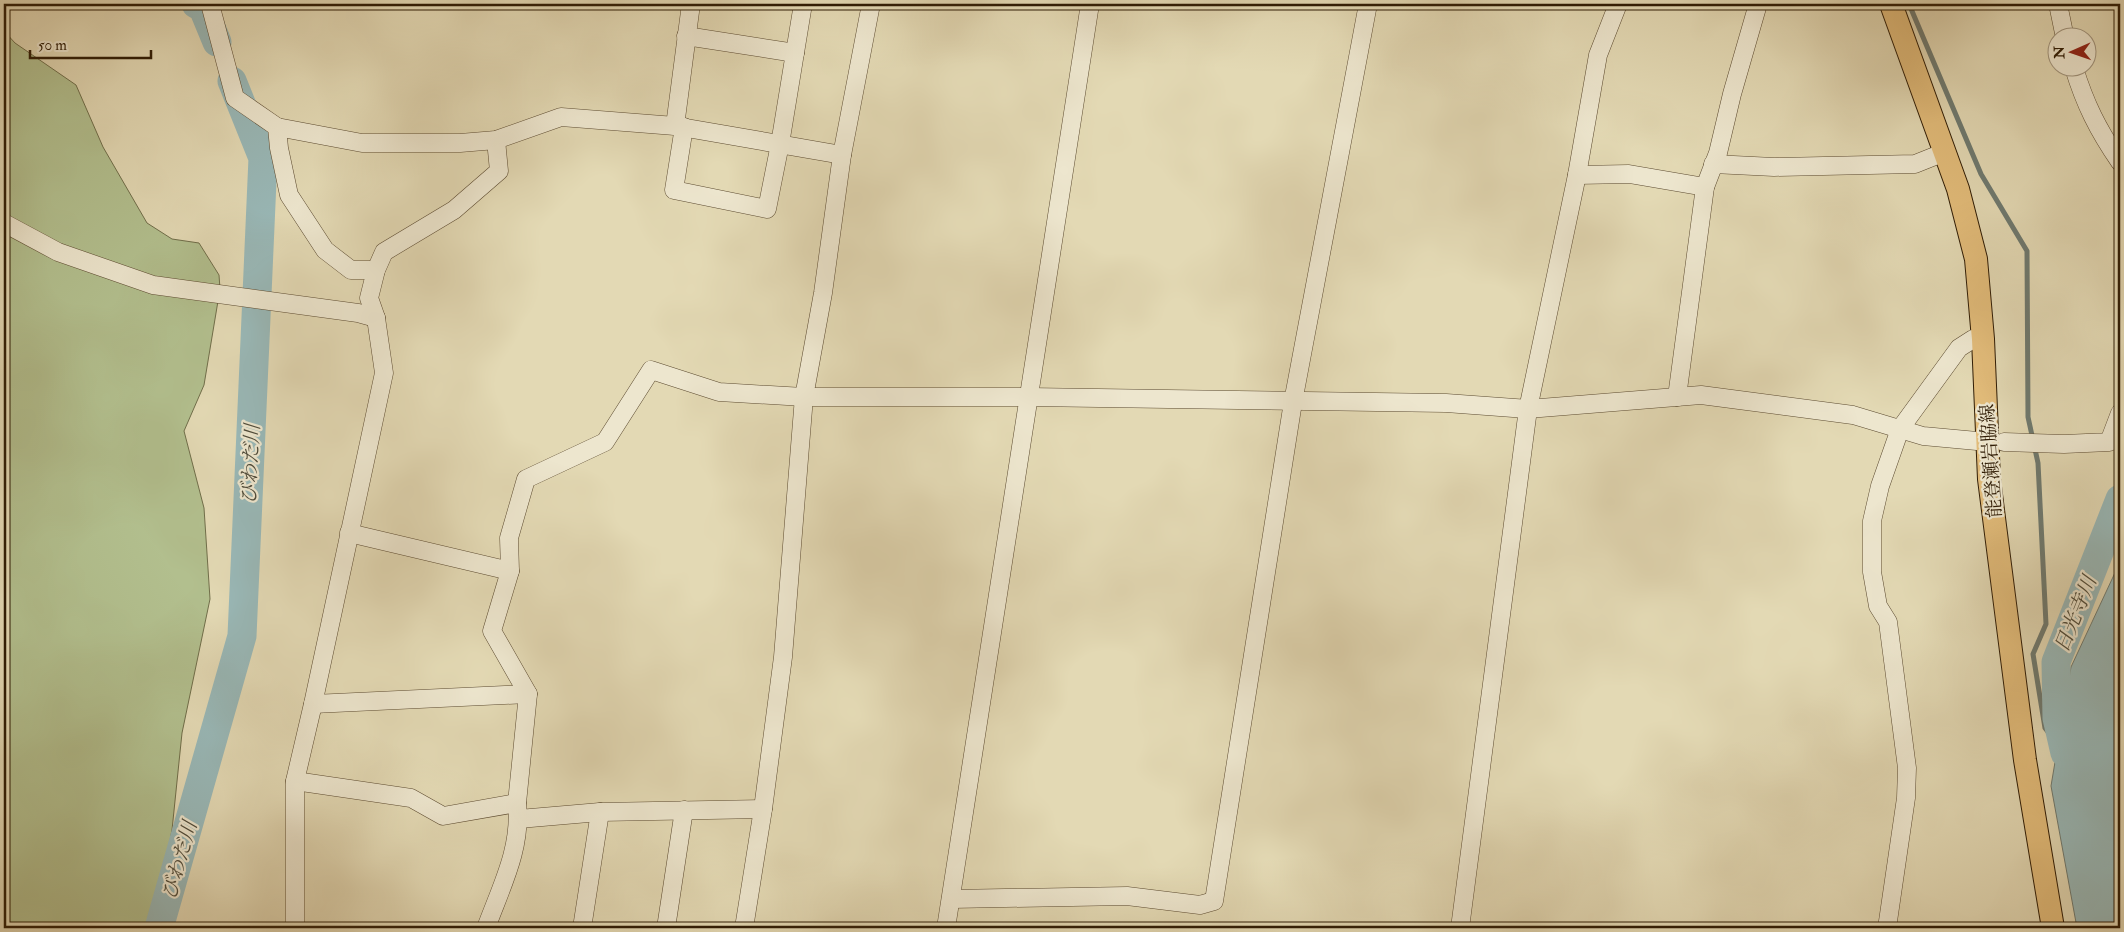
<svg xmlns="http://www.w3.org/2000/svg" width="2124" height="932" viewBox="0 0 2124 932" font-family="'IM FELL Double Pica','Noto Serif JP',serif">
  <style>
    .green { fill: #b2bf8e; stroke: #706e4a }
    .water { fill: #99b8b7; stroke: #6f7a70 }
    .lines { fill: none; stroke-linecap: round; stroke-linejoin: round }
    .stream { stroke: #6f7a70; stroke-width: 5 }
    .river { stroke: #99b8b7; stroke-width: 29 }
    .minor-casing { stroke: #5c4b31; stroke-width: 19 }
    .major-casing { stroke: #2f1c05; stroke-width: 24 }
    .minor { stroke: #ede6ce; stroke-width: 18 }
    .major { stroke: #e2bc7a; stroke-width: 22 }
    .labels { text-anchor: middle; stroke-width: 4.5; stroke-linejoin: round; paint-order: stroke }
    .street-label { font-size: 19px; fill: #2f1c05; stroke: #ede6ce }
    .water-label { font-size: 20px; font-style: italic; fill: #4f4b3a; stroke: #ede6ce }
  </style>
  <rect width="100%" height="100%" fill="#e3d9b4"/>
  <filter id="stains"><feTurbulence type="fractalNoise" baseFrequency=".004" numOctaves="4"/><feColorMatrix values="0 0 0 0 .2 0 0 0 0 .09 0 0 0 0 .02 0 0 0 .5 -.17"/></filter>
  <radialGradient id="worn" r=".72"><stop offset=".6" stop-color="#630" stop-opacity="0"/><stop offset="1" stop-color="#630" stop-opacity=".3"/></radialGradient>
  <polygon class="green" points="4,31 15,43 76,85 103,147 147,223 172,239 199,243 219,275 220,289 204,385 184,431 204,508 210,599 182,733 172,830 154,928 4,928"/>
  <polygon class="water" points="2120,562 2120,928 2077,928 2051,786 2071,667"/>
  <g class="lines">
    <polyline class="stream" points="1909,4 1981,174 2027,251 2028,417 2038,463 2046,624 2033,654 2045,728 2062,750"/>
    <g class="river">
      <polyline points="196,4 203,8 217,42"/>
      <polyline points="2078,764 2065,753 2057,718 2056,662 2120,499"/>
      <polyline points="159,928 242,636 263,158 232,81"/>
    </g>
    <g class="minor-casing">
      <g id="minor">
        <polyline points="210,4 235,98 277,127 279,148 289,195 325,250 351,270 376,270"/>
        <polyline points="2058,4 2065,38"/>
        <polyline points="686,36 795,53"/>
        <path d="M2074,68C2085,104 2098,130 2120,162"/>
        <polyline points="675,126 691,4"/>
        <polyline points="277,127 362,143 460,143 496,140 561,117 675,126 842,155"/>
        <polyline points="684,127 674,190 767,209 780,144 803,4"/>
        <polyline points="1713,164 1774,167 1915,164 1945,152"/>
        <polyline points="1577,175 1629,174 1705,187 1718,153 1732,94 1758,4"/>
        <polyline points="4,223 58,252 153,285 358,313 376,318"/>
        <polyline points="1677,397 1705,187"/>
        <polyline points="2004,442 2064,444 2109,442 2120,413"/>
        <polyline points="349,533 510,571"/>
        <polyline points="313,704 528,694"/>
        <polyline points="295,781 411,798 443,816 517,803"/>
        <polyline points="519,819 600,812 763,809"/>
        <polyline points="951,899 1127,896 1200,905 1214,901 1293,402 1368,4"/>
        <polyline points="295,928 295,781 313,704 384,373 376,318 369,298 376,270 384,252 454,210 499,171 496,140"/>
        <path d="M486,928C501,887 522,848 517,803L528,694L492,631L510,571L509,538L526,479L605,442L651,370L719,392L804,397H1029L1446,403L1528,409L1701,395L1853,415L1923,436L1977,441"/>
        <polyline points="582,928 600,812"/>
        <polyline points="666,928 684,810"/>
        <polyline points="744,928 763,809 783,657 804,397 823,293 842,155 871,4"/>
        <polyline points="946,928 1090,4"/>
        <polyline points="1460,928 1528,409 1577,175 1598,55 1618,4"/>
        <polyline points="1887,928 1906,798 1907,768 1888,622 1878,606 1872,572 1872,521 1880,486 1900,429 1959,348 1973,339 1983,339"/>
      </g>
    </g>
    <g class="major-casing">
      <polyline id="major" points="1891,4 1958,189 1976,259 1983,339 1989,479 2025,760 2053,928"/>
    </g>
    <use href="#minor" class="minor"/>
    <use href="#major" class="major"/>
  </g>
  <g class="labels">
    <g class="street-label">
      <text transform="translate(1990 461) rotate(-94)" y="7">能登瀬岩脇線</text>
    </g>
    <g class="water-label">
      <text transform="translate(250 464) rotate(-87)" y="7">びわだ川</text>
      <text transform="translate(2075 614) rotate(-68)" y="7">日光寺川</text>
      <text transform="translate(179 860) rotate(-74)" y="7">びわだ川</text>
    </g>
  </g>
  <rect width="2124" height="932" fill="none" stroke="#e3d9b4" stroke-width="20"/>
  <rect x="5" y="5" width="2114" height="922" fill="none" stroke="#2f1c05" stroke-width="2.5"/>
  <rect x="10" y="10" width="2104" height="912" fill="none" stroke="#2f1c05"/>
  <g transform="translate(2072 52) rotate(268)"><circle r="24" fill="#ede6ce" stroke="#a1957e"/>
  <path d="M0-4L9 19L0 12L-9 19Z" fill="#8f2418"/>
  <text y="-8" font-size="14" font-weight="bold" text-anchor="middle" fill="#2f1c05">N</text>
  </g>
  <path d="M30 50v8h121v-8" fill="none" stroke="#2f1c05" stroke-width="2.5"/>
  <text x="38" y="50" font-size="15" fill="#2f1c05" stroke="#ede6ce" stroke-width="4" paint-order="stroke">50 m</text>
  <rect width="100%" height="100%" filter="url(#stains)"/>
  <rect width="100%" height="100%" fill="url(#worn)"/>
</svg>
